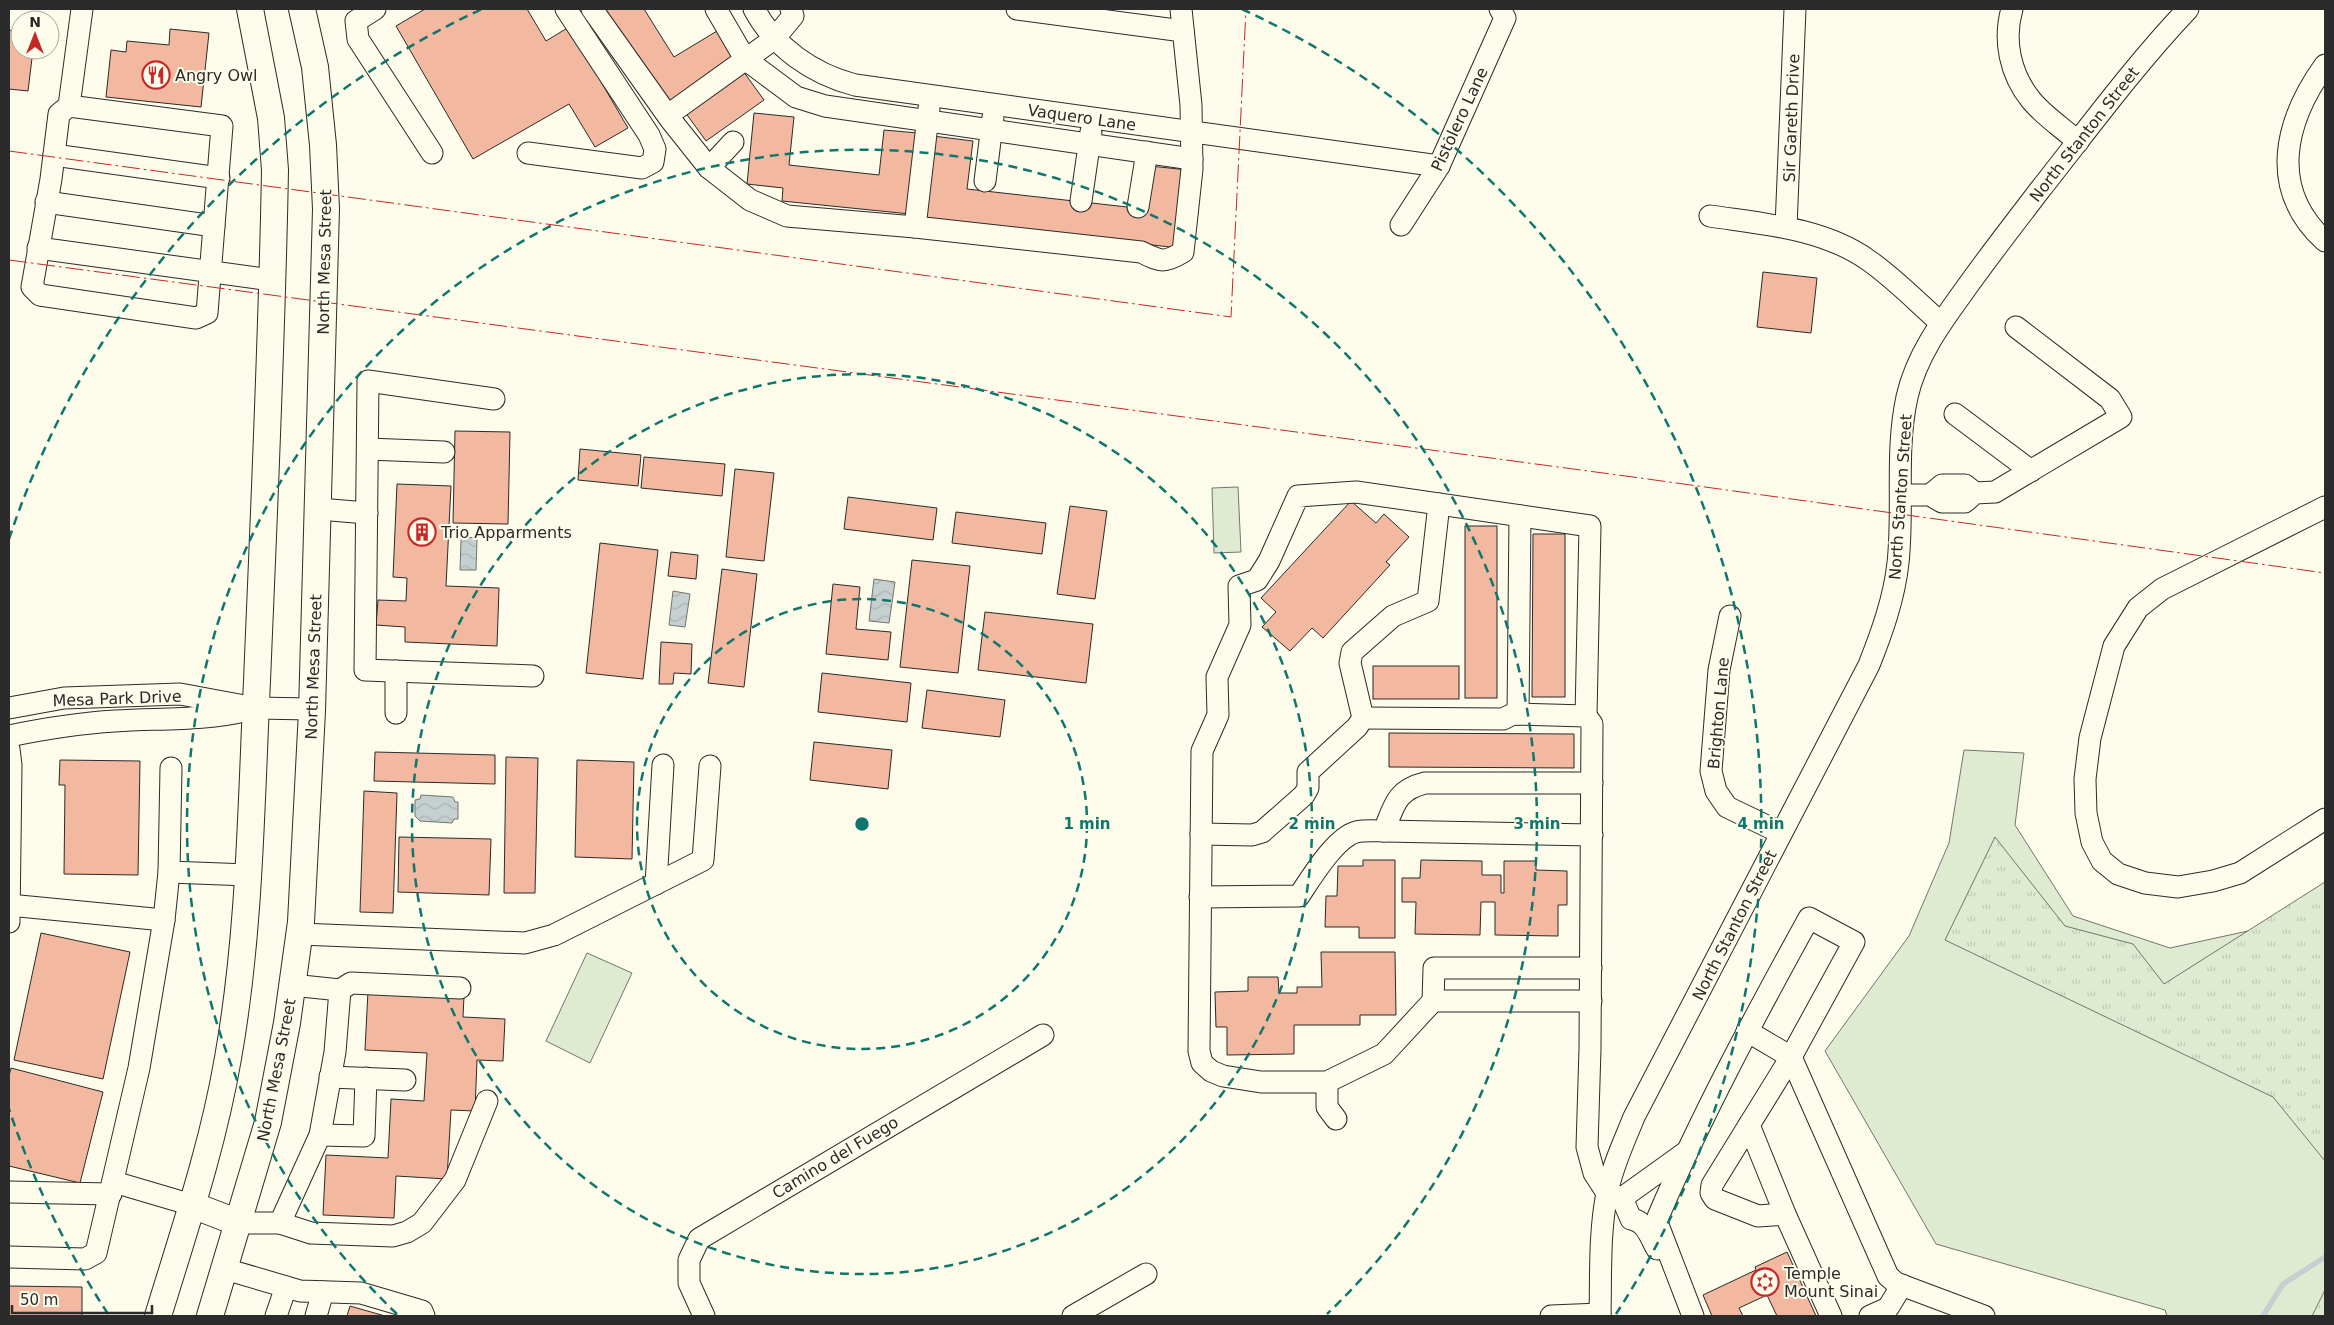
<svg xmlns="http://www.w3.org/2000/svg" width="2334" height="1325" viewBox="0 0 2334 1325" font-family="'DejaVu Sans',sans-serif">
  <style>
    .green { fill: #deebd1; stroke: #74746e }
    .park { fill: url(#park-tufts); stroke: #74746e }
    .water { fill: url(#water-waves); stroke: #74746e }
    .lines { fill: none; stroke-linecap: round; stroke-linejoin: round }
    .stream { stroke: #c7d0d0; stroke-width: 5.5 }
    .building { fill: #f2b8a0; stroke: #2b2b2b }
    .minor-casing { stroke: #2b2b2b; stroke-width: 23 }
    .major-casing { stroke: #2b2b2b; stroke-width: 28 }
    .minor { stroke: #fdfbea; stroke-width: 21 }
    .major { stroke: #fdfbea; stroke-width: 26 }
    .power { stroke: #c62828; stroke-width: 1; stroke-dasharray: 18 4 2.5 4; stroke-linecap: butt }
    .ring { fill: none; stroke: #0f766e; stroke-width: 2.5; stroke-dasharray: 9 6 }
    .labels { text-anchor: middle; stroke-width: 4; stroke-linejoin: round; paint-order: stroke }
    .poi-label { font-size: 16px; fill: #2b2b2b; stroke: #fdfbea; text-anchor: start }
    .street-label { font-size: 16px; fill: #2b2b2b; stroke: #fdfbea }
    .centre { fill: #0f766e; stroke: #fdfbea; stroke-width: 2.5 }
    .ring-label { font-size: 15px; text-anchor: middle; font-weight: bold; fill: #0f766e; stroke: #fdfbea; stroke-width: 4; stroke-linejoin: round; paint-order: stroke }
  </style>
  <defs>
    <pattern id="park-tufts" width="24" height="20" patternUnits="userSpaceOnUse" patternTransform="scale(1.25)"><rect width="24" height="20" fill="#deebd1"/><path d="M3 7l-1-3M5 7V3M7 7l1-3M15 17l-1-3M17 17v-4M19 17l1-3" fill="none" stroke="#bfcab4"/></pattern>
    <pattern id="water-waves" width="16" height="10" patternUnits="userSpaceOnUse" patternTransform="scale(1.25)"><rect width="16" height="10" fill="#c7d0d0"/><path d="M0 5q4-4 8 0t8 0" fill="none" stroke="#abb3b3"/></pattern>
  </defs>
  <rect width="100%" height="100%" fill="#fdfbea"/>
  <g class="green">
    <polygon points="1238,487 1241,552 1214,553 1212,488"/>
    <polygon points="1964,750 2024,753 2015,825 2073,916 2170,948 2257,929 2325,885 2325,1316 2167,1316 2165,1310 1936,1244 1825,1051 1909,936 1949,843"/>
    <polygon points="587,953 632,973 590,1063 546,1041"/>
  </g>
  <g class="park">
    <polygon points="1995,837 2065,926 2133,944 2164,984 2325,882 2325,1161 2273,1097 1945,940"/>
    <polygon points="2325,1290 2325,1316 2312,1316"/>
  </g>
  <g class="water">
    <polygon points="464,537 477,538 476,570 460,570 461,540"/>
    <polygon points="874,579 895,582 889,623 869,621"/>
    <polygon points="673,591 690,594 685,627 669,625"/>
    <polygon points="421,795 453,797 455,802 458,802 458,819 454,819 452,823 420,821 415,816 415,800 420,799"/>
  </g>
  <g class="lines">
    <polyline class="stream" points="2263,1316 2283,1284 2325,1257"/>
  </g>
  <g class="building">
    <polygon points="425,9 527,9 546,41 569,27 628,128 595,147 569,104 473,159 396,26"/>
    <polygon points="604,9 644,9 674,57 717,31 737,63 666,107"/>
    <polygon points="170,29 209,33 201,107 106,97 111,50 126,52 127,41 169,45"/>
    <polygon points="9,30 20,32 20,50 33,50 28,91 9,89"/>
    <polygon points="743,71 764,100 706,141 685,112"/>
    <polygon points="754,113 794,117 789,165 879,175 884,130 918,133 910,214 782,201 783,188 747,184"/>
    <polygon points="933,136 973,141 967,189 1145,209 1150,166 1188,170 1179,248 924,219"/>
    <polygon points="1763,272 1817,278 1811,333 1757,327"/>
    <polygon points="455,431 510,432 508,524 453,523"/>
    <polygon points="580,449 641,455 638,486 578,480"/>
    <polygon points="644,457 725,464 722,496 641,488"/>
    <polygon points="735,469 774,473 764,561 726,557"/>
    <polygon points="397,484 451,486 446,586 499,588 497,646 405,642 405,627 376,625 378,600 406,601 407,578 393,577"/>
    <polygon points="848,497 937,508 933,540 844,529"/>
    <polygon points="1351,501 1376,523 1384,514 1409,537 1386,562 1390,565 1323,638 1312,628 1290,651 1262,627 1276,612 1261,598"/>
    <polygon points="1070,506 1107,511 1095,599 1057,594"/>
    <polygon points="956,512 1046,523 1042,554 952,543"/>
    <rect x="1465" y="526" width="32" height="172"/>
    <polygon points="1533,534 1565,534 1565,697 1532,697"/>
    <polygon points="600,543 658,550 643,679 586,673"/>
    <polygon points="671,552 698,555 696,579 668,576"/>
    <polygon points="912,560 970,566 958,673 900,667"/>
    <polygon points="722,569 757,574 744,687 708,683"/>
    <polygon points="833,584 860,587 856,629 891,632 888,660 826,654"/>
    <polygon points="985,612 1093,624 1086,683 978,670"/>
    <polygon points="661,642 692,644 691,674 674,673 673,684 659,684"/>
    <rect x="1373" y="666" width="86" height="33"/>
    <polygon points="822,673 911,683 907,722 818,712"/>
    <polygon points="927,690 1005,700 1000,737 922,728"/>
    <polygon points="1389,733 1574,734 1574,768 1389,767"/>
    <polygon points="814,742 892,750 888,789 810,780"/>
    <polygon points="375,752 495,755 495,784 374,781"/>
    <polygon points="506,757 538,758 535,893 504,893"/>
    <polygon points="60,760 140,761 138,875 64,874 65,785 59,785"/>
    <polygon points="577,760 634,762 632,859 575,857"/>
    <polygon points="364,791 397,793 393,913 360,912"/>
    <polygon points="399,837 491,839 489,895 398,892"/>
    <polygon points="1363,860 1395,860 1395,938 1359,938 1359,927 1325,927 1326,896 1337,896 1338,866 1363,866"/>
    <polygon points="1421,860 1482,861 1482,875 1501,875 1501,893 1504,893 1504,861 1536,861 1536,870 1567,871 1567,905 1558,905 1558,936 1495,935 1495,902 1481,902 1480,935 1415,934 1416,902 1402,902 1402,878 1420,878"/>
    <polygon points="41,933 130,952 103,1079 14,1060"/>
    <polygon points="1321,952 1395,952 1396,1015 1360,1015 1360,1025 1294,1025 1294,1054 1227,1055 1227,1027 1216,1027 1215,992 1248,991 1248,977 1278,977 1279,993 1297,993 1297,987 1322,987"/>
    <polygon points="368,991 464,996 463,1017 505,1019 503,1061 477,1060 475,1111 451,1110 447,1179 396,1176 394,1218 323,1215 326,1155 388,1158 391,1099 424,1101 427,1053 365,1050"/>
    <polygon points="11,1068 103,1092 80,1183 9,1166 9,1076"/>
    <polygon points="1787,1252 1816,1316 1777,1316 1767,1295 1739,1308 1743,1316 1712,1316 1703,1295 1756,1270 1755,1267"/>
    <polygon points="9,1286 82,1287 82,1316 9,1316"/>
    <polygon points="350,1306 385,1316 347,1316"/>
  </g>
  <g class="lines">
    <g class="minor-casing">
      <g id="minor">
        <polyline points="375,9 356,21 358,39 432,153"/>
        <path d="M592,9L670,119L709,168L750,200L787,216L915,227L1141,252C1160,261 1163,264 1183,252L1192,169L1191,105L1181,9"/>
        <polyline points="716,9 745,59 796,97 825,106 1192,159"/>
        <path d="M754,9C775,48 813,74 855,85L1439,166"/>
        <polyline points="1017,9 1183,31"/>
        <path d="M2012,9C2003,40 2010,74 2031,100C2044,116 2063,128 2078,142"/>
        <path d="M2325,65C2284,122 2268,189 2325,241"/>
        <polyline points="69,106 222,126 207,313 196,318 40,295 32,287 51,179 59,114 69,106 82,9"/>
        <polyline points="668,115 774,39 793,16 791,9"/>
        <polyline points="528,153 642,168 653,162 655,149 649,135 566,9"/>
        <polyline points="54,155 219,178"/>
        <polyline points="709,168 733,142"/>
        <polyline points="985,181 993,117"/>
        <polyline points="1081,201 1091,132"/>
        <polyline points="46,202 214,226"/>
        <polyline points="1138,207 1147,152"/>
        <path d="M1710,216C1763,224 1823,228 1868,260C1894,278 1917,302 1941,323"/>
        <polyline points="1401,225 1439,166 1505,18 1500,9"/>
        <polyline points="915,227 929,108"/>
        <polyline points="1786,227 1795,9"/>
        <polyline points="38,248 272,280"/>
        <polyline points="494,399 368,381 365,670 533,676"/>
        <polyline points="1955,414 2031,471"/>
        <polyline points="368,449 444,452"/>
        <polyline points="1901,495 1930,495 1942,502 1965,502 1975,493 1995,492 2121,417 2110,399 2016,327"/>
        <polyline points="1930,495 1942,485 1965,485 1975,493"/>
        <polyline points="2325,507 2162,589 2138,608 2114,646 2090,738 2085,779 2086,813 2092,842 2102,861 2118,874 2145,883 2178,887 2213,881 2240,873 2325,819"/>
        <polyline points="319,509 367,513"/>
        <polyline points="1730,616 1719,670 1711,771 1716,791 1727,807 1781,833"/>
        <polyline points="396,671 396,713"/>
        <polyline points="9,708 64,698 180,694 255,708 312,709"/>
        <polyline points="1518,714 1520,516"/>
        <polyline points="1586,716 1590,526 1356,492 1298,496 1269,561 1257,580 1239,586 1240,625 1217,677 1218,715 1202,751 1199,1051 1202,1063 1211,1071 1223,1076 1261,1082 1327,1082 1384,1054 1433,1001 1434,968 1591,968"/>
        <polyline points="1363,718 1503,719 1513,714 1586,716 1592,724 1590,1049 1587,1147 1594,1173 1607,1193"/>
        <path d="M9,736C43,729 80,723 115,721C159,718 204,721 248,710"/>
        <polyline points="9,749 11,765 9,922"/>
        <polyline points="1384,831 1592,835"/>
        <polyline points="1201,834 1252,835 1262,832 1304,795 1308,788 1308,772 1357,727 1363,718 1350,663 1352,652 1393,616 1428,601 1439,504"/>
        <polyline points="169,872 248,875"/>
        <polyline points="656,884 663,765"/>
        <path d="M1200,897L1299,896C1311,878 1335,838 1356,832C1365,830 1375,831 1384,831C1394,806 1396,790 1425,783H1592"/>
        <polyline points="9,905 164,920"/>
        <polyline points="300,934 525,943 554,935 703,860 710,766"/>
        <polyline points="340,990 351,983 460,988"/>
        <polyline points="1433,1001 1591,1001"/>
        <polyline points="1747,1031 1791,1057 1888,1276 1896,1283 1984,1316"/>
        <polyline points="330,1077 405,1080"/>
        <polyline points="1327,1082 1327,1107 1336,1119"/>
        <polyline points="1749,1125 1785,1214 1831,1316"/>
        <polyline points="320,1135 364,1136 366,1078"/>
        <polyline points="114,1182 192,1205"/>
        <polyline points="9,1192 111,1194"/>
        <polyline points="1610,1194 1622,1198 1686,1152"/>
        <path d="M1622,1198L1631,1219C1646,1221 1650,1237 1657,1249"/>
        <polyline points="239,1223 280,1223 320,1135 335,1052 340,990 292,985"/>
        <polyline points="280,1223 311,1233 393,1236 407,1232 422,1223 455,1180 487,1101"/>
        <polyline points="9,1257 85,1259 96,1253 139,1068 164,920 169,872 171,768"/>
        <polyline points="225,1269 300,1291 361,1293 422,1311 424,1316"/>
        <polyline points="276,1316 286,1287"/>
        <polyline points="316,1316 323,1292"/>
        <polyline points="704,1316 689,1283 689,1260 699,1239 1043,1035"/>
        <polyline points="1073,1316 1146,1274"/>
        <polyline points="1551,1316 1600,1314"/>
        <path d="M1600,1316C1601,1275 1599,1234 1607,1193C1612,1167 1624,1142 1634,1117L1869,665C1882,632 1894,599 1898,563C1904,508 1895,452 1907,397C1916,357 1940,324 1964,291C1988,257 2014,224 2039,191C2088,129 2134,66 2188,9"/>
        <path d="M1693,1316L1658,1225V1217C1702,1114 1755,1016 1809,918L1854,942L1791,1057L1712,1185L1711,1193L1715,1199L1758,1216L1785,1214"/>
        <polyline points="1870,1316 1888,1308 1902,1285"/>
      </g>
    </g>
    <g class="major-casing">
      <g id="major">
        <polyline points="192,1205 239,1223"/>
        <path d="M158,1316C184,1231 213,1146 228,1058C250,934 251,807 257,681C264,511 272,340 275,170L271,118L250,9"/>
        <polyline points="210,1316 268,1122 287,1023 301,922 312,711 326,209 323,145 315,67 302,9"/>
      </g>
    </g>
    <use href="#minor" class="minor"/>
    <use href="#major" class="major"/>
    <g class="power">
      <polyline points="9,151 1231,317 1246,9"/>
      <polyline points="9,260 1633,477 2325,573"/>
    </g>
  </g>
  <g class="ring">
    <circle cx="862" cy="824" r="225"/>
    <circle cx="862" cy="824" r="450"/>
    <path d="M397 1314A675 675 0 1 1 1327 1314"/>
    <path d="M108 1314A899 899 0 0 1 9 1109M9 539A899 899 0 0 1 482 9M1242 9A899 899 0 0 1 1616 1314"/>
  </g>
  <defs>
    <g id="restaurant-ring" transform="scale(1.4375)"><circle r="9.5" fill="#fdfbea" stroke="#c62828" stroke-width="1.5"/><path d="M-5-6h1v4h1v-4h1v4h1v-4h1v5L-1.5 .5V6h-2V.5L-5-1ZM5-6V6H3V1.5H1.5Q1.5-4 5-6Z" fill="#c62828"/></g>
    <g id="building-ring" transform="scale(1.4375)"><circle r="9.5" fill="#fdfbea" stroke="#c62828" stroke-width="1.5"/><path d="M-4-6H4V6H1V3H-1V6H-4ZM-2.5-4.3h1.7v1.8h-1.7ZM.8-4.3h1.7v1.8H.8ZM-2.5-1h1.7V.8h-1.7ZM.8-1h1.7V.8H.8Z" fill="#c62828"/></g>
    <g id="synagogue-ring" transform="scale(1.4375)"><circle r="9.5" fill="#fdfbea" stroke="#c62828" stroke-width="1.5"/><path d="M0-6.5L5.6 3.2H-5.6ZM0 6.5L5.6-3.2H-5.6Z" fill="#c62828"/></g>
  </defs>
  <g fill-rule="evenodd">
    <use href="#restaurant-ring" x="156" y="75"/>
    <use href="#building-ring" x="422" y="532"/>
    <use href="#synagogue-ring" x="1765" y="1282"/>
  </g>
  <g class="labels">
    <g class="poi-label">
      <text x="175" y="81">Angry Owl</text>
      <text x="441" y="538">Trio Apparments</text>
      <text x="1784" y="1279">Temple<tspan x="1784" dy="18">Mount Sinai</tspan></text>
    </g>
    <g class="street-label">
      <text transform="translate(1082 117) rotate(8)" y="6">Vaquero Lane</text>
      <text transform="translate(1791 118) rotate(-88)" y="6">Sir Gareth Drive</text>
      <text transform="translate(1459 119) rotate(-65)" y="6">Pistolero Lane</text>
      <text transform="translate(2084 134) rotate(-52)" y="6">North Stanton Street</text>
      <text transform="translate(324 262) rotate(-89)" y="6">North Mesa Street</text>
      <text transform="translate(1900 497) rotate(-86)" y="6">North Stanton Street</text>
      <text transform="translate(313 667) rotate(-88)" y="6">North Mesa Street</text>
      <text transform="translate(117 698) rotate(-2)" y="6">Mesa Park Drive</text>
      <text transform="translate(1718 713) rotate(-85)" y="6">Brighton Lane</text>
      <text transform="translate(1734 925) rotate(-63)" y="6">North Stanton Street</text>
      <text transform="translate(276 1070) rotate(-79)" y="6">North Mesa Street</text>
      <text transform="translate(835 1157) rotate(-31)" y="6">Camino del Fuego</text>
    </g>
  </g>
  <circle cx="862" cy="824" r="8" class="centre"/>
  <g class="ring-label">
    <text x="1087" y="829">1 min</text>
    <text x="1312" y="829">2 min</text>
    <text x="1537" y="829">3 min</text>
    <text x="1761" y="829">4 min</text>
  </g>
  <rect width="2334" height="1325" fill="none" stroke="#2b2b2b" stroke-width="20"/>
  <g transform="translate(35 35)"><circle r="24" fill="#fdfbea" stroke="#a9a89e"/>
  <path d="M0-4L9 19L0 12L-9 19Z" fill="#c62828"/>
  <text y="-8" font-size="14" font-weight="bold" text-anchor="middle" fill="#2b2b2b">N</text>
  </g>
  <path d="M12 1305v8h140v-8" fill="none" stroke="#2b2b2b" stroke-width="2.5"/>
  <text x="20" y="1305" font-size="15" fill="#2b2b2b" stroke="#fdfbea" stroke-width="4" paint-order="stroke">50 m</text>
</svg>
